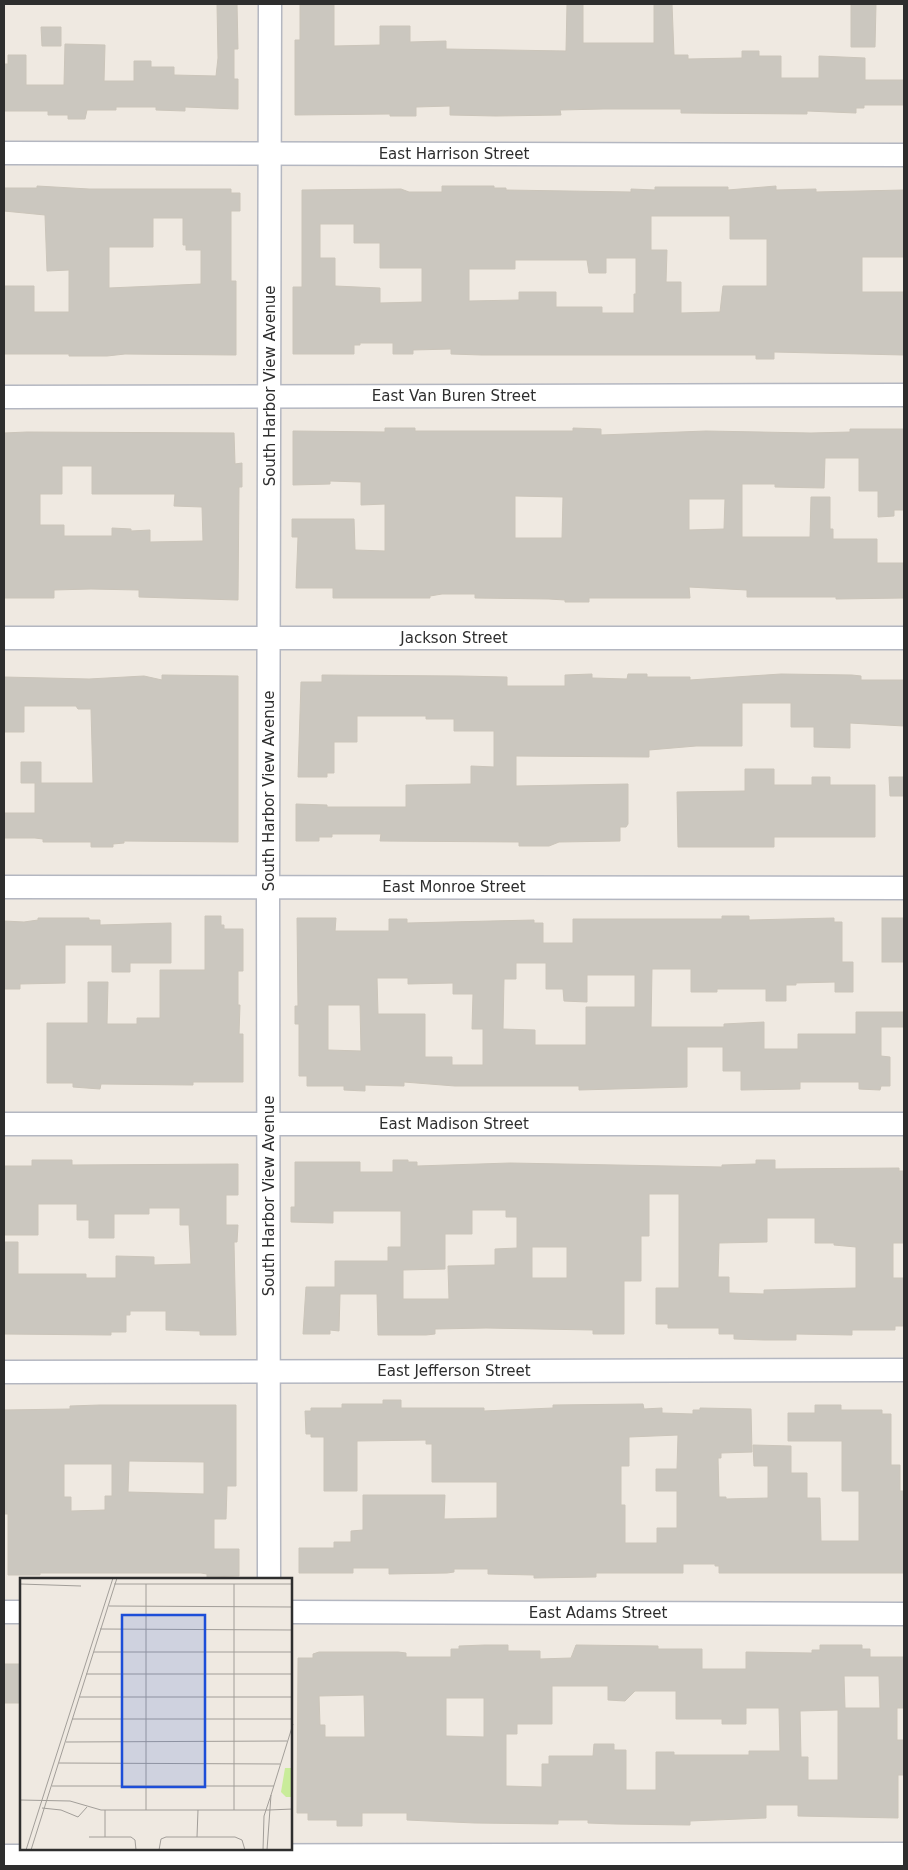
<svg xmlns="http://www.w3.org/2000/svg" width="908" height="1870" viewBox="0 0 908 1870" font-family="'DejaVu Sans',sans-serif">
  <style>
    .building { fill: #cbc7bf; stroke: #cbc5ba; fill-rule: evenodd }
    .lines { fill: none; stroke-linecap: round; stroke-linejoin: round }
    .street-casing { stroke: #b4b7c1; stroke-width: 25 }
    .street { stroke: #fff; stroke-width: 22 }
    .labels { text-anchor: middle; stroke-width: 5; stroke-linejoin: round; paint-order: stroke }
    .street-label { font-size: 15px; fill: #2e2e2e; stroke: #fff }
    .inset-road { fill: none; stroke: #a29e99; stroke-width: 1 }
    .view { fill: #1d4ed8; fill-opacity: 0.15; stroke: #1d4ed8; stroke-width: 2.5 }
    .inset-edge { fill: none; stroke: #2e2e2e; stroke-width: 2.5 }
  </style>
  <rect width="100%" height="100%" fill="#efe9e1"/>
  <g class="building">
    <polygon points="217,4 237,4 238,49 234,49 234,79 238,79 238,109 185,107 185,111 156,110 156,107 116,107 116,110 87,110 85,119 68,119 68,115 48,115 48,111 4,111 4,64 8,64 8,55 26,55 26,85 64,85 65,44 105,45 104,81 134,81 134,61 151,61 151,67 174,67 174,75 216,76 218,58"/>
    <polygon points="567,4 583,4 583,43 654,43 654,4 672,4 674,55 688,55 688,59 742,58 742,51 759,51 759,56 781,56 781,78 819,78 819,56 865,58 865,80 904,80 904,105 864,105 864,108 856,108 856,113 807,111 807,114 681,113 681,109 603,109 560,110 561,115 496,116 450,115 450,106 416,107 416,116 390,116 390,114 295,115 295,40 300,40 300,5 334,5 334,46 380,45 380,26 410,26 410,42 446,41 446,49 566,51"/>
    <polygon points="851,4 876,4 875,47 851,47"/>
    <polygon points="41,27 61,27 61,46 42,46"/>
    <path d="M37,186L89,189H231V193H240V211H231V281H236V355L125,354L107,356H69V354H4V286H34V312H69V270L47,271L45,215L4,211V188H37ZM153,218H183V245H186V250H201V284L109,288V247H153Z"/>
    <path d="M442,186H494V188H506V190L631,192V189L655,190V187H728V190L776,186V190L816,189V192L904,190V257H862V292H904V355L774,352V359H756V355H482L451,354V349L413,350V354H393V343H360V345H354V354H293V287H302V190L401,189L409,192H442ZM651,216H730V239H767V286H723L720,312L681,313V282H666L667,250H651ZM320,224H354V243H380V268H422V302L380,303V288L335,286V258H320ZM606,258H636V294H634V313H602V307H556V292H519V300L469,301V269H515V260H587L589,273H606Z"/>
    <path d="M385,428H415V431H573V428L601,429V435L706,431L811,433L850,432V429H904V510H894V516L878,517V491H859V458H825L824,488L775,487V484H742V537H810L811,497H830V529H833V539H877V563H904V598L836,599V597H747V590L689,587L690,598H589V602H565V600L549,599L475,598V594H442L430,596V598H333V588H296L298,537H292V519H354L355,550L385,551V504L361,505V482L330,481V484L293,485V431L385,432ZM515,496L563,497L562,538H515ZM689,499H725L724,529L689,530Z"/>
    <path d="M27,432L234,433L235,464L242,463V487H239L238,600L139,597V590L91,589L54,590V598H4V433ZM62,466H92V494H175L174,506L202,507L203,541L150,542V530L131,531V529L112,528V536H64V525H40V494H62Z"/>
    <polygon points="592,674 592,678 627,679 628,674 647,674 647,677 690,677 690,680 781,674 852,675 861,676 861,680 904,680 904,726 850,723 850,748 814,747 814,727 791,727 791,703 742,703 742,746 696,746 649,750 649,757 516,756 516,786 628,784 628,824 626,827 620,827 620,841 559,842 549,846 519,846 519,842 380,841 381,834 332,834 332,837 319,837 319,841 296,841 296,804 327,805 327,807 406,807 406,785 471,784 471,766 494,767 494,731 454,731 454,719 426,719 426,716 357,716 357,742 334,742 334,773 327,773 327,777 298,777 301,682 322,682 322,675 460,676 507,677 507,686 565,686 565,675"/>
    <polygon points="162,675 238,676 238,842 124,841 124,843 113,844 113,847 91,847 91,842 43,842 43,839 35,838 4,838 4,813 35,813 35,783 21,783 21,762 41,762 41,783 93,783 91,709 78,709 76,706 24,706 24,732 4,732 4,677 89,679 144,676 162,680"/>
    <polygon points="745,769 774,769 774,785 812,785 812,777 830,777 830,785 875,785 875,837 774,837 774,847 678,847 677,792 745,791"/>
    <polygon points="889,777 904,777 904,796 890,796"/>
    <polygon points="205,916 221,916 221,925 224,925 224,929 243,929 243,971 238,971 238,1005 240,1005 239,1034 243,1034 243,1082 193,1082 193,1085 101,1084 100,1089 73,1087 73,1083 47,1083 47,1023 88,1023 88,982 108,982 107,1024 137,1024 137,1018 160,1018 160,970 205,970"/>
    <path d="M722,916H749V920L834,918V922H842V962H853V992H835V982L796,983V985H786V1001H766V989H717V992H691V969H652L651,1027H724V1024L764,1022V1049H798V1034H856V1012H904V1027H881V1056L890,1057V1086H881L880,1090L859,1089V1082H800V1089L741,1090V1071H723V1047H687V1087L579,1090V1086H455L404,1082V1086L365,1085V1091L344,1090V1086H307V1076H299V1024H295V1006H298L297,918H336L335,931H389V919H407V923L534,920V923H543V943H573V919H722ZM516,963H546V989H563L564,1001L587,1002V975H635V1007H586V1045H535V1030L503,1029L504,979H516ZM377,978H408V984L453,983V994H473L472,1029H483V1065H452V1057H425V1014H378ZM328,1005H360L361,1051L328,1050Z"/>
    <polygon points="38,918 89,918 89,920 100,920 100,925 171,923 171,963 130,963 130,972 112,972 112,945 65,945 65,983 20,984 20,989 4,989 4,921 24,922 38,920"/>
    <rect x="882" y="918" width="22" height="44"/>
    <polygon points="32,1160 72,1160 72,1165 238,1164 238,1195 226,1195 226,1225 238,1225 237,1242 234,1242 236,1335 200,1335 200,1331 166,1330 166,1311 130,1311 130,1315 126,1315 126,1332 111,1332 111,1335 4,1334 4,1242 18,1242 18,1274 86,1274 86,1278 116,1278 116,1256 154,1257 154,1265 191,1264 189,1225 180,1225 180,1208 149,1208 149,1214 114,1214 114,1238 89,1238 89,1220 77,1220 77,1204 38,1204 38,1235 4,1235 4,1166 32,1166"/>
    <path d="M393,1160H408V1162H417V1166L510,1163L722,1167V1165L756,1164V1160H775V1169L899,1168V1171H904V1243H893V1278H904V1326H895V1330H852V1335L796,1334V1340H764L734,1339V1334H719V1328H668V1324H656V1288H679V1194H649V1236H641V1281H624V1334H593V1330L486,1328L435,1329V1334L426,1335H378L377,1294H340L339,1331L330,1330V1334H303L306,1287H335V1261H388V1247H401V1211H333V1223L291,1222V1207H295V1162H360V1172H393ZM472,1210H506V1217H517V1248L495,1249V1265L448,1266L449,1299H403V1270L445,1269V1234H472ZM767,1218H815V1243H834V1245L856,1247V1288L764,1290V1294L729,1293V1277H718L719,1243L767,1242ZM532,1247H567V1278H532Z"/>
    <path d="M383,1400H401V1408H484V1411L553,1408V1405L643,1404L644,1409L662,1408V1413L693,1414V1410H700V1408L751,1409L752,1452L721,1453V1458H718L719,1497H726V1499L768,1498V1466H754L753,1445L791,1446V1473H807V1498H820L821,1541H859V1491H842V1441H788V1413H815V1405H841V1410H882V1414H891V1465H900V1491H904V1573H719V1566H715V1564H683V1573H596V1577L534,1578V1575L488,1574V1569H454V1572L447,1573L389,1574V1568H353V1573H299V1548H334V1542H351V1531L363,1530V1495H445L444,1519L497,1518V1482H432V1444H426V1440L357,1441V1491H324V1437H311V1434H306L305,1411H311V1408H342V1404H383ZM678,1435L677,1469H656V1491H677V1528H657V1543H625V1505H621V1466H629V1437Z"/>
    <path d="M100,1405H236V1486H227L226,1519H214V1549H239V1576L207,1577V1574L201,1573H40V1575H8V1514H4V1410L70,1409V1406ZM129,1461L204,1462V1494L128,1492ZM64,1464H112V1496H105V1510L71,1511V1497H64Z"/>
    <path d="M485,1645H508V1651H540V1659L571,1658L576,1645L658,1646V1649H702V1669H746V1652L812,1653V1650H820V1645H862V1649H870V1657H904V1708H897V1740H904V1775H898V1818L798,1816V1805H766V1818L690,1821V1825L616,1824L588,1823V1820H558V1824L475,1823L407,1820V1813H362V1826H337V1820H308V1813H297L298,1658H313V1654L319,1652H398L406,1653V1657H451V1649H459V1646ZM844,1676H879L880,1708H845ZM552,1686H608V1700L625,1701L635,1691H676V1719H722V1724H746V1708H779L780,1751H749V1755H674V1752H656V1790H626V1750H614V1744H594L593,1756H549V1764H542V1787L506,1786V1734H517V1724H552ZM364,1695L365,1737H325V1725H320L319,1696ZM446,1698H484V1737L446,1736ZM838,1710V1780H808V1757H801L800,1711Z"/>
    <rect x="4" y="1664" width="17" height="39"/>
  </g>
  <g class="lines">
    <g class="street-casing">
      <g id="street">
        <polyline points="4,153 904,155"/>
        <polyline points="4,397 904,395"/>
        <polyline points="4,638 904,638"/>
        <polyline points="4,887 904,888"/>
        <polyline points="4,1124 904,1124"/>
        <polyline points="4,1372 904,1370"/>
        <polyline points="269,1579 268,887 270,4"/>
        <polyline points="4,1612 21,1612"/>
        <polyline points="291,1612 904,1614"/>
        <polyline points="4,1856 904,1854"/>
      </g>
    </g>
    <use href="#street" class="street"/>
  </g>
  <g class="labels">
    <g class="street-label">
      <text x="454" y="159">East Harrison Street</text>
      <text transform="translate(270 386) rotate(-90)" y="5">South Harbor View Avenue</text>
      <text x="454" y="401">East Van Buren Street</text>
      <text x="454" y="643">Jackson Street</text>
      <text transform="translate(269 791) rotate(-90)" y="5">South Harbor View Avenue</text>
      <text x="454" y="892">East Monroe Street</text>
      <text x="454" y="1129">East Madison Street</text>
      <text transform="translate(269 1196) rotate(-90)" y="5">South Harbor View Avenue</text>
      <text x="454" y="1376">East Jefferson Street</text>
      <text x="598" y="1618">East Adams Street</text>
    </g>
  </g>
  <g transform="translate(20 1578)">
    <rect width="272" height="272" fill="#efe9e1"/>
    <path d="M265,190H272V219H266L261,214Z" fill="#c9ec9a"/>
    <path class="inset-road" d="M0,6L61,8M94,6H273M126,6V232M214,6V232M89,28L273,29M80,51L273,52M74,74H273M66,96H273M60,119H273M52,141H273M46,164L267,163M39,185L260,186M32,208H254M0,222L50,223L81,232H249M22,230L41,232L58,239L67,229M249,232L273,231M69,259H111L115,262L116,272M85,259V232M177,259L178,232M6,272L93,0M11,272L97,0M139,272L141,261L146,259H215L222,262L225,272M243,272L244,238L251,217M247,272L251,217L273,146"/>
    <path class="view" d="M102,37H185V209H102Z"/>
    <rect width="272" height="272" class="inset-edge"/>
  </g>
  <rect width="908" height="1870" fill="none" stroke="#2e2e2e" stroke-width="10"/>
</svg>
